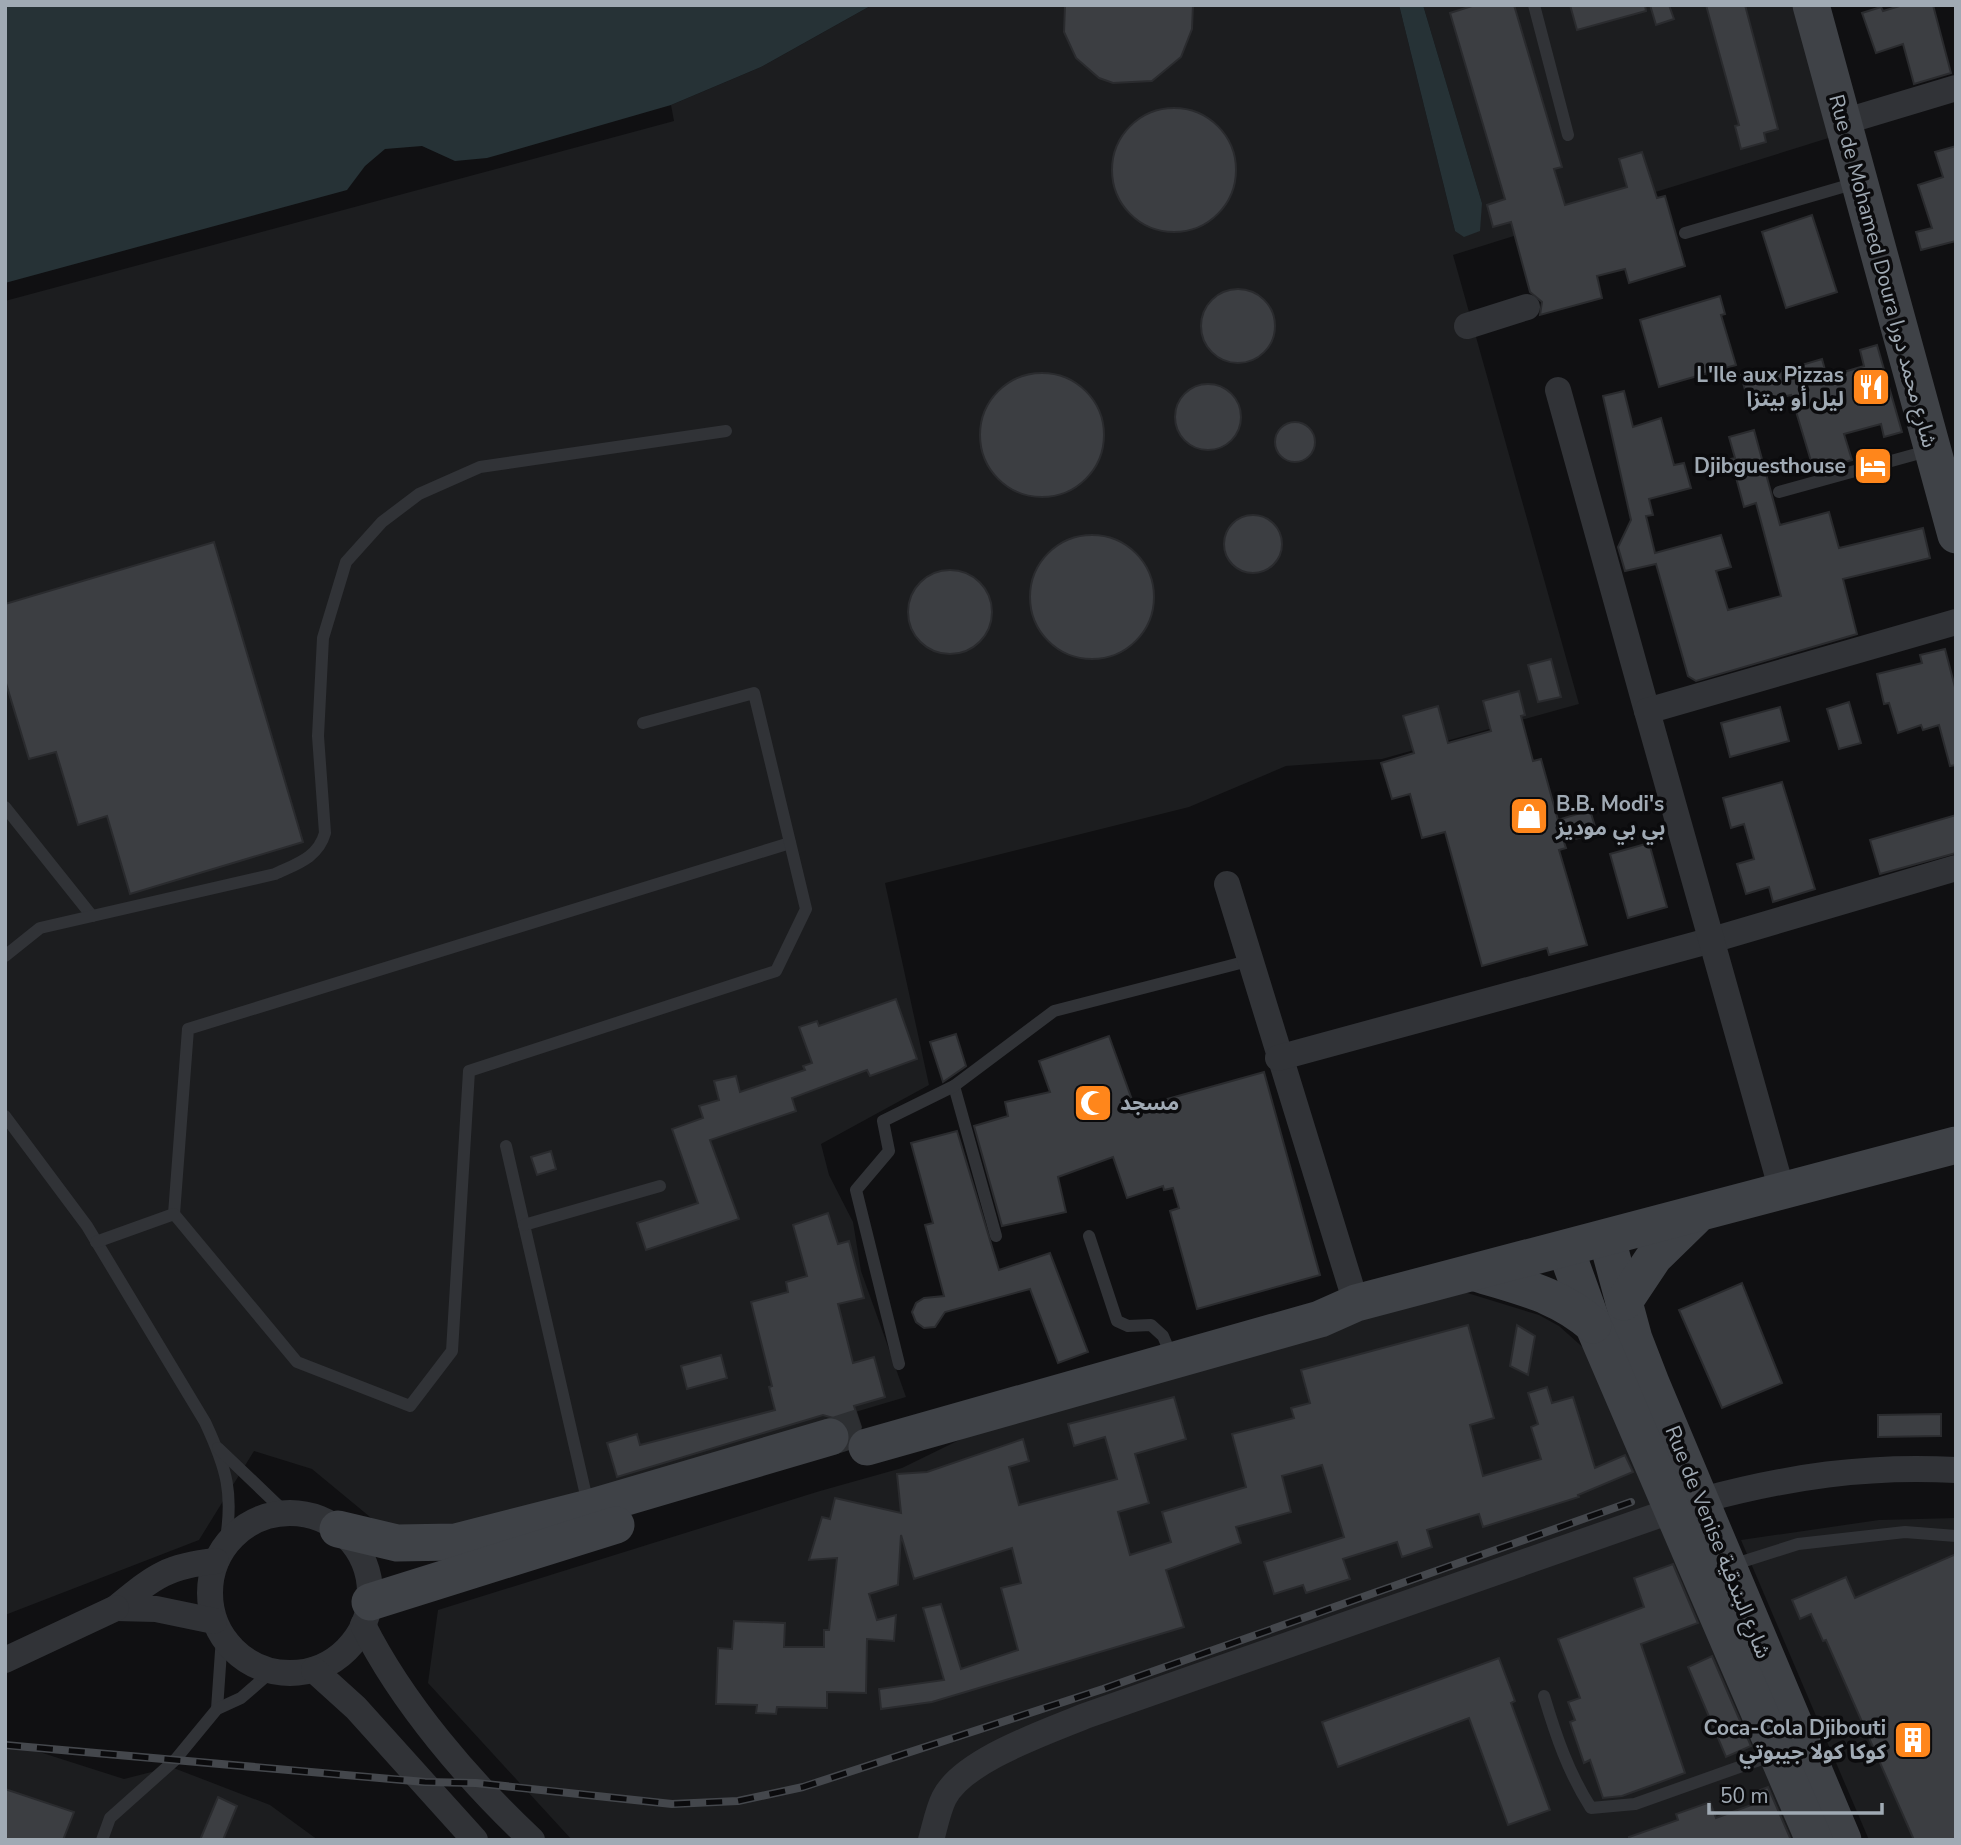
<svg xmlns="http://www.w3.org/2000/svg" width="1961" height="1845" viewBox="0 0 1961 1845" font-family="'Nunito Sans','Noto Sans Arabic',sans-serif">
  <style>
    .built { fill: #1c1d1f }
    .water { fill: #263236 }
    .building { fill: #3c3e42; stroke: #2a2b2e; stroke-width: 2 }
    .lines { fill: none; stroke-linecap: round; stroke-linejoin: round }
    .secondary-tunnel { stroke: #2d2f32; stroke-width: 37; stroke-dasharray: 37 18; stroke-linecap: butt }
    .lane { stroke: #313337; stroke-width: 12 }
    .street { stroke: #313337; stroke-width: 26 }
    .secondary { stroke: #3f4247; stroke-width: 37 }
    .rail-casing { stroke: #44474c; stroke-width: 8 }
    .rail { stroke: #0b0b0d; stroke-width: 5; stroke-dasharray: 16; stroke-linecap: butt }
    .labels { text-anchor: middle; stroke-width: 7; stroke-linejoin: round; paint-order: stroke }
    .street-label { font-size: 21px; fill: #a0aab4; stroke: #0b0b0d }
    .poi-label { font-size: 21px; font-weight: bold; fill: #a0aab4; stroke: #0b0b0d; text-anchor: end }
  </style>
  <rect width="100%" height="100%" fill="#101012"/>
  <g class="built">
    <polygon points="872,5 1399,5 1455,231 1482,203 1423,5 1804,5 1835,136 1453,255 1579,704 1382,759 1286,766 1189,807 885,883 929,1085 821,1144 829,1175 853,1222 861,1271 906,1397 451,1531 387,1531 312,1469 254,1451 199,1540 5,1615 5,301 674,121 671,105 761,67"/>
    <polygon points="1461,1291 1539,1315 1559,1326 1597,1360 1803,1840 572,1840 428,1683 438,1610 820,1491 902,1468 996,1422"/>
    <polygon points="1956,1518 1956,1840 1869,1840 1741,1540 1879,1520"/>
    <polygon points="5,1741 124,1779 171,1767 270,1805 318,1840 5,1840"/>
  </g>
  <g class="water">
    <polygon points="5,5 872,5 761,67 671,105 487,158 455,161 422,146 385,149 365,166 347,190 5,283"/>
    <polygon points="1399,5 1423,5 1482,203 1480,231 1464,237 1455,231"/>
  </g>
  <g class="building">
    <polygon points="1065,5 1193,5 1192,29 1181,57 1152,81 1113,83 1099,78 1076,58 1064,32"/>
    <polygon points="1475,5 1514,5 1562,167 1554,169 1565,205 1627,187 1619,159 1642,152 1657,198 1665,196 1685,266 1629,283 1625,269 1597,276 1602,298 1540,315 1542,302 1530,292 1511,222 1493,227 1487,205 1505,199 1450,13"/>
    <polygon points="1570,5 1645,5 1646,11 1577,30"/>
    <polygon points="1650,5 1669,5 1674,19 1656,25"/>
    <polygon points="1706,5 1745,5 1778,129 1764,133 1766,142 1741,149 1735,126 1739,125"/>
    <polygon points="1903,5 1933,5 1951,73 1914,84 1903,44 1876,53 1862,13 1881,7 1883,11"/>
    <circle cx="1174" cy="170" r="62"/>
    <polygon points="1956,146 1956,241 1921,250 1916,232 1932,228 1918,185 1943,177 1935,152"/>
    <polygon points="1812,215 1837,292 1786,308 1762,232"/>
    <circle cx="1238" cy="326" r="37"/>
    <polygon points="1720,296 1725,314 1721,315 1736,365 1659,387 1640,320"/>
    <polygon points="1877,345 1902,432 1884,437 1881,424 1844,434 1852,460 1814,471 1791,395 1749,405 1741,375 1760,370 1761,377 1822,359 1827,377 1864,366 1860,350"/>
    <circle cx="1042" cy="435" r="62"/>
    <circle cx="1208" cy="417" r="33"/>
    <polygon points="1624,391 1633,427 1661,418 1674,465 1684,463 1691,488 1649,499 1653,515 1646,516 1655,553 1721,535 1731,567 1716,571 1728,610 1781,596 1756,503 1744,507 1731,459 1735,458 1729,437 1754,430 1780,525 1829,512 1839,548 1923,528 1930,558 1843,579 1857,634 1696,681 1688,676 1656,564 1625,571 1618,547 1631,520 1603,396"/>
    <circle cx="1295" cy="442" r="20"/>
    <circle cx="1253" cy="544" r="29"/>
    <circle cx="1092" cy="597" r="62"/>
    <polygon points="214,542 303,842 130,894 107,816 78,825 56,752 29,759 5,680 5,604"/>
    <circle cx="950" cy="612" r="42"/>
    <polygon points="1945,649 1956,691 1956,765 1950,766 1939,725 1923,730 1921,725 1898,733 1889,703 1884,704 1877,674 1922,663 1920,655"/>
    <polygon points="1551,659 1561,697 1538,702 1528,665"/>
    <polygon points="1519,691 1525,715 1521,716 1533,761 1541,759 1558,820 1590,810 1597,833 1564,842 1566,848 1559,850 1587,945 1549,955 1547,948 1482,966 1445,832 1422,838 1410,794 1392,799 1381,763 1414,753 1403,716 1438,706 1448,743 1491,731 1483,701"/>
    <polygon points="1849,702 1861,743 1839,749 1827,709"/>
    <polygon points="1780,707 1789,741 1730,757 1721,723"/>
    <polygon points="1782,782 1815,889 1773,902 1769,887 1746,894 1737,864 1754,859 1744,824 1731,828 1723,798"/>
    <polygon points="1956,815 1956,853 1880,874 1870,840"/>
    <polygon points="1649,843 1667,907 1628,918 1610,854"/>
    <polygon points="896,999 917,1059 870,1076 867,1070 792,1098 796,1111 710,1140 739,1219 646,1250 637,1223 698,1203 672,1129 703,1118 699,1106 719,1100 714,1081 736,1076 740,1092 805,1070 803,1066 812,1063 799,1027 817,1021 819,1026"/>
    <polygon points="956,1034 966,1066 943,1082 930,1042"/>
    <polygon points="1109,1036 1135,1108 1264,1072 1320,1275 1197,1309 1170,1211 1179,1208 1173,1188 1164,1190 1163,1186 1127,1198 1113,1157 1058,1177 1066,1212 1002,1226 974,1126 1008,1116 1005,1102 1050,1092 1039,1061"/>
    <polygon points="957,1131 999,1270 1050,1253 1088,1352 1058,1363 1030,1289 945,1312 935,1327 924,1328 916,1322 912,1312 916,1303 924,1298 944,1296 925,1225 933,1223 911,1143"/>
    <polygon points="551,1151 556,1169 537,1175 531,1157"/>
    <polygon points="828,1213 838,1244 849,1241 864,1298 838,1304 853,1363 874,1357 885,1397 854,1406 861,1427 850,1435 844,1421 823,1415 617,1477 607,1443 637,1434 640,1445 775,1410 769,1387 772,1386 751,1302 788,1292 786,1282 807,1276 793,1225"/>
    <polygon points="1742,1283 1782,1383 1722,1408 1679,1310"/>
    <polygon points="1468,1325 1494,1418 1470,1425 1483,1476 1541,1459 1531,1427 1538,1424 1528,1393 1547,1387 1552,1403 1573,1397 1595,1468 1625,1455 1633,1472 1578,1495 1579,1497 1483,1527 1479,1514 1427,1530 1432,1547 1402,1557 1397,1542 1343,1559 1350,1579 1306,1593 1303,1585 1274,1594 1264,1562 1344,1537 1322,1465 1282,1476 1291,1512 1236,1527 1241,1543 1166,1570 1184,1627 932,1702 881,1709 879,1689 944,1680 923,1608 941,1604 961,1669 1018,1650 1001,1588 1021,1583 1012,1548 914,1579 901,1535 898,1585 869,1594 877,1620 896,1615 894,1641 867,1639 866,1693 827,1692 827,1708 777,1707 776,1714 756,1713 757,1705 716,1704 718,1648 732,1649 734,1621 785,1623 784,1647 824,1647 824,1630 829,1630 837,1558 809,1560 822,1517 830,1519 835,1498 901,1513 897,1474 927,1472 1023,1439 1029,1461 1009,1467 1019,1505 1117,1479 1105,1437 1074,1446 1068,1424 1174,1397 1186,1439 1135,1454 1149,1503 1118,1512 1130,1555 1171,1542 1162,1512 1246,1487 1232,1434 1294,1418 1291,1408 1310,1403 1301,1370"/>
    <polygon points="1517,1325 1535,1336 1528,1375 1510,1366"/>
    <polygon points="721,1355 727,1378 687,1389 681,1366"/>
    <polygon points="1941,1414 1941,1436 1878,1437 1878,1415"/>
    <polygon points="1956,1554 1956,1840 1914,1840 1826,1640 1823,1641 1811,1614 1800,1619 1792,1600 1846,1577 1855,1598"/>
    <polygon points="1673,1564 1698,1623 1641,1644 1685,1773 1622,1796 1603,1798 1590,1760 1584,1763 1570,1722 1575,1720 1568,1702 1580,1698 1558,1639 1644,1607 1634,1578"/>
    <polygon points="1712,1656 1751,1746 1726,1757 1688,1667"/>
    <polygon points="1499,1658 1515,1701 1511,1703 1550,1810 1508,1825 1469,1718 1338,1767 1322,1722"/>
    <polygon points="1768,1787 1791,1840 1629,1840 1629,1837 1678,1820 1676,1814 1710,1802 1716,1818 1765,1800 1760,1790"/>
    <polygon points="5,1789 74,1812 63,1840 5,1840"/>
    <polygon points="218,1797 237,1806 223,1840 200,1840"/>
  </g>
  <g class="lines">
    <polyline class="secondary-tunnel" points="830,1437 861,1427"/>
    <g class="lane">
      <polyline points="1534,5 1568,135"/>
      <polyline points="1685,233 1856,183"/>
      <polyline points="1779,492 1931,450"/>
      <polyline points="5,807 92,916"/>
      <path d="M5,956L40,928L275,874C296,864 318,858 325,833L318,736L323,638L346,562L382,522L419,494L480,467L726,431"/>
      <polyline points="954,1086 996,1236"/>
      <path d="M5,1116L87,1226L205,1422C227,1469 234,1494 225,1545"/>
      <polyline points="506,1146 588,1504"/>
      <polyline points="174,1214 188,1029 790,843"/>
      <polyline points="524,1225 660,1186"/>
      <polyline points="1089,1236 1117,1321 1128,1326 1151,1325 1163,1336 1166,1343"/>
      <polyline points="96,1242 174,1214 297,1362 410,1406 452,1351 469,1071 776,971 806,909 754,693 643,723"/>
      <polyline points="899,1364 856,1190 889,1151 883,1121 954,1086 1054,1011 1248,961"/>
      <polyline points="218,1448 286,1513"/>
      <polyline points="1732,1565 1798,1544 1905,1532 1956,1536"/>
      <path d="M1544,1696C1556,1736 1568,1772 1591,1808L1635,1804L1776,1754"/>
      <polyline points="217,1709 222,1637"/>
      <polyline points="102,1840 110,1818 175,1760 217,1709 241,1698 272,1671"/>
    </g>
    <g class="street">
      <polyline points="1843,122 1956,88"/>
      <polyline points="1467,326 1527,307"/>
      <polyline points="1558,390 1647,711"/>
      <polyline points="1227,884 1356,1303"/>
      <polyline points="1278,1058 1712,940 1956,868"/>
      <polyline points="1782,1191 1647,711 1956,622"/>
      <circle cx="290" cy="1593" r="80"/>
      <path d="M214,1621L156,1609L116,1608C154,1577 166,1566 216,1561"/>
      <path d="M363,1625C402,1703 469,1781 532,1840"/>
      <polyline points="5,1660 116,1608"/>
      <polyline points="314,1670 356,1708 475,1840"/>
      <path d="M931,1840C935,1826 938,1810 944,1798C963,1760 1047,1732 1085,1716L1702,1500C1788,1477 1866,1465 1956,1470"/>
    </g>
    <g class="secondary">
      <polyline points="1811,5 1956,535"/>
      <polyline points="1607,1239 1634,1339 1651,1383 1843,1840"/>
      <polyline points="1566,1250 1593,1325 1814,1840"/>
      <path d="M1476,1273C1520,1287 1558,1294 1593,1325"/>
      <polyline points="1624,1302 1654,1257 1695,1217"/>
      <polyline points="867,1447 1320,1319 1356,1303 1956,1145"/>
      <polyline points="338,1529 397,1543 456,1542 589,1508 830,1437"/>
      <polyline points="370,1602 616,1525"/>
    </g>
    <g class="rail-casing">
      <polyline id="rail" points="5,1745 425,1782 476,1783 672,1804 738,1801 803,1787 1103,1689 1631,1502"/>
    </g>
    <use href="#rail" class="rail"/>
  </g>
  <defs>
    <g id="restaurant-square" transform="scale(2.0125)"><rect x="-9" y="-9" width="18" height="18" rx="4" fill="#ff861b" stroke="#0b0b0d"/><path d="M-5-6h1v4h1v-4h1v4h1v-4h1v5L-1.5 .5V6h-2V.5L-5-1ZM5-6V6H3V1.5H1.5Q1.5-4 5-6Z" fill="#fff"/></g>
    <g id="hotel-square" transform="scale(2.0125)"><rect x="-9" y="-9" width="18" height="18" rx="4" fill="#ff861b" stroke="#0b0b0d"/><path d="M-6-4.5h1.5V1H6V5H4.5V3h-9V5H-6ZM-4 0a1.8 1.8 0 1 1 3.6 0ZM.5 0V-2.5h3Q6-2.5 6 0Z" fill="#fff"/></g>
    <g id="shop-square" transform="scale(2.0125)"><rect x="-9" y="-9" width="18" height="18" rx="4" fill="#ff861b" stroke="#0b0b0d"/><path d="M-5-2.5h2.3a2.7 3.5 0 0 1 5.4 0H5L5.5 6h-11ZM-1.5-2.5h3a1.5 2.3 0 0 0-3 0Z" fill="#fff"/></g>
    <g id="mosque-square" transform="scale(2.0125)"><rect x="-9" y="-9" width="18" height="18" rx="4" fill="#ff861b" stroke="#0b0b0d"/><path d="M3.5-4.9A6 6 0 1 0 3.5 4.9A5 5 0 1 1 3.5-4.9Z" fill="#fff"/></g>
    <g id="building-square" transform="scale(2.0125)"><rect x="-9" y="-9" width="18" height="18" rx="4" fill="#ff861b" stroke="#0b0b0d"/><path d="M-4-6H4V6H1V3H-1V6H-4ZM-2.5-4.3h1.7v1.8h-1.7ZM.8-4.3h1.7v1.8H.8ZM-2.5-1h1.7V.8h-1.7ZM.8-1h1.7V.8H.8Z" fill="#fff"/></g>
  </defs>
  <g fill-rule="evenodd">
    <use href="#restaurant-square" x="1871" y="387"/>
    <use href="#hotel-square" x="1873" y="466"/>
    <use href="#shop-square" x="1529" y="816"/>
    <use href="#mosque-square" x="1093" y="1103"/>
    <use href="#building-square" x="1913" y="1740"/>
  </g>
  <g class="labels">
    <g class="street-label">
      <text transform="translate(1883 271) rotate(75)" y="7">Rue de Mohamed Doura شارع محمد دورا</text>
      <text transform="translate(1718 1542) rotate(68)" y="7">Rue de Venise شارع البندقية</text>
    </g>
    <g class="poi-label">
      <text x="1844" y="382">L'Ile aux Pizzas<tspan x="1844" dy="24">ليل أو بيتزا</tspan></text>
      <text x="1846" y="473">Djibguesthouse</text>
      <text x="1556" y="811" text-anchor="start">B.B. Modi's<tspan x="1556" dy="24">بي بي موديز</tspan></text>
      <text x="1120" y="1110" text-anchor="start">مسجد</text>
      <text x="1886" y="1735">Coca-Cola Djibouti<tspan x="1886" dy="24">كوكا كولا جيبوتي</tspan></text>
    </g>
  </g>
  <rect width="1961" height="1845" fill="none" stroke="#a0aab4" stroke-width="14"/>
  <path d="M1709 1803v10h173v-10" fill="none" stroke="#a0aab4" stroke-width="3.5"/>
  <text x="1720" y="1803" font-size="21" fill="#a0aab4" stroke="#0b0b0d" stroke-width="5" paint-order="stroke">50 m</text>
</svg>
